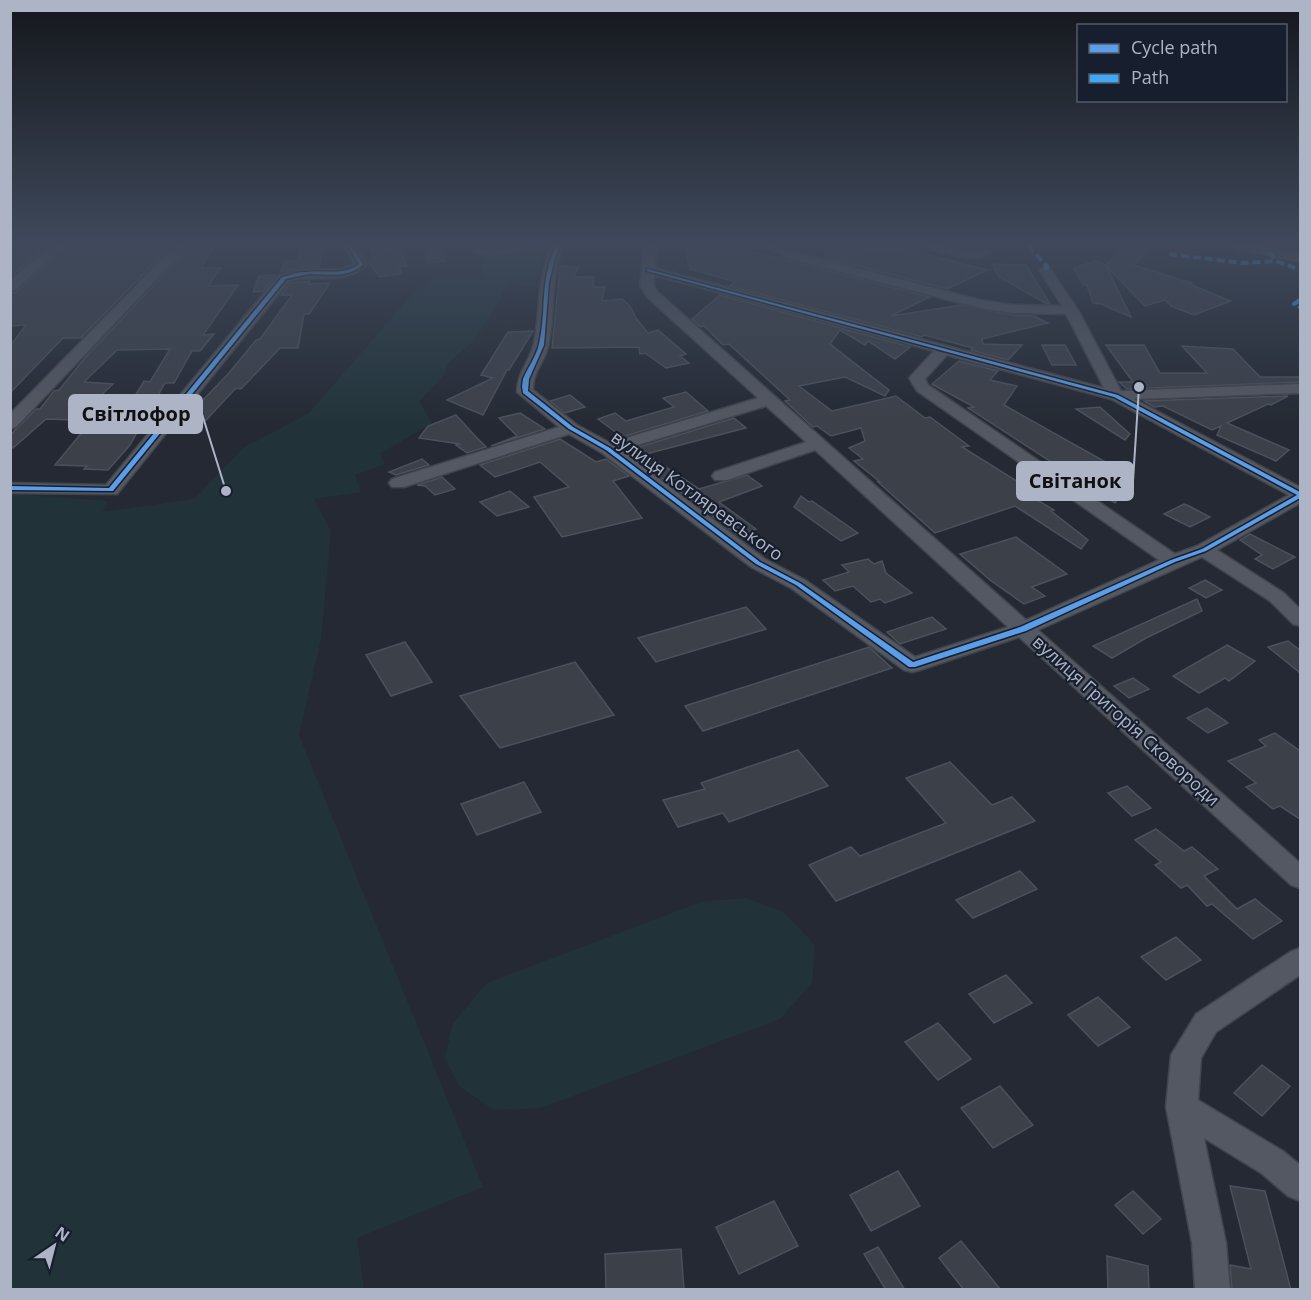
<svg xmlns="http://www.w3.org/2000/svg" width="1311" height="1300" viewBox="0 0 1311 1300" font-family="'Open Sans',sans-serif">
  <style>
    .green { fill: #213339 }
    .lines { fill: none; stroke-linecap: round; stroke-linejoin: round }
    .stream { stroke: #2d3d5c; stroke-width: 4 }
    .building { fill: #3c4049; stroke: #4b515c; stroke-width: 1.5 }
    .minor-casing { stroke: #40444b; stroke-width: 3 }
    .major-casing { stroke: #414650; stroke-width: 2 }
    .minor { fill: #545862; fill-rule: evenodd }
    .major { fill: #565a63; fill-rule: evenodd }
    .quiet { stroke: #3fa9f5; stroke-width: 4; stroke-dasharray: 8 4; stroke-linecap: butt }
    .cycleway-casing { stroke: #171f2e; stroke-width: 3 }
    .cycleway { fill: #5a9eea; fill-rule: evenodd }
    .labels { text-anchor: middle; stroke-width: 4.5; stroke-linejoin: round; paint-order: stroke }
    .street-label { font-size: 18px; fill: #acb4c6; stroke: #171f2e }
    .leader { fill: none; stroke: #acb4c6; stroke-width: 2 }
    .callout-dot { fill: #acb4c6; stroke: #171f2e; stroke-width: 2 }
    .callout { fill: #acb4c6; stroke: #acb4c6; stroke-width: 2 }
    .callout-label { font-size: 20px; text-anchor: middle; font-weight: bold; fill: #111 }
  </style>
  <rect width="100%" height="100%" fill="#242933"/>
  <g class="green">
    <polygon points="497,246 606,246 596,252 567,250 543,257 535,286 507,284 497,306 473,342 449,362 444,375 419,401 432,423 380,454 385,464 355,475 361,492 314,499 331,531 321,639 299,735 483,1187 357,1238 364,1289 11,1289 10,494 108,501 103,512 194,499 243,448 309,413 416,290 442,276 481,277 486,255"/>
    <polygon points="746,898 784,912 815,945 812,983 780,1019 541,1108 494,1110 459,1086 445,1058 453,1023 487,983 701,902"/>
  </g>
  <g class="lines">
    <polyline class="stream" points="1267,246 1300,252"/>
  </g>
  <g class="building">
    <polygon points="10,246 44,246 39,249 44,249 10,277"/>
    <polygon points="149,246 171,246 81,338 63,338 10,393 10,346 26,325 10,326 10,293 16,292 64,250 146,249"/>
    <polygon points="301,246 323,246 319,267 306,267 280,272 286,261 298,261"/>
    <polygon points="426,246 442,246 444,261 428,263"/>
    <polygon points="685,246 731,246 930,297 891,316 961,305 1013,315 1034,316 1048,323 982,339 983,344 1022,345 1008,360 971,350 973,348 924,335 922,337 730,286 735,282 690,269"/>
    <polygon points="1126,246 1153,246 1133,265 1192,283 1189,284 1231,301 1194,315 1171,306 1165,300 1145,306 1106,266 1131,317 1101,304 1093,303 1087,285 1083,285 1074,268 1095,261 1106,265"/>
    <polygon points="190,247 214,247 201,268 221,268 208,286 238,285 203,335 214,334 200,351 192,351 174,383 165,383 130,445 108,470 84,469 87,466 55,465 83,431 114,431 144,381 150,382 170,349 117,350 84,382 113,384 75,420 46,419 13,448 10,445 10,436 16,429 36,409 40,409 54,391 59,390 84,359"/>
    <polygon points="400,247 407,266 399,267 402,274 379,277 368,260 374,259 371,250"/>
    <polygon points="901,248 987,270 947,289 827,258 823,250"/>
    <polygon points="992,264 1026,265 1050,304 1045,303 999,277"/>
    <polygon points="560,266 578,267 574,277 594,277 593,287 605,287 602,301 622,299 630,306 636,318 648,333 658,330 686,354 680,356 689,363 666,368 645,353 640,354 639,347 552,348"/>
    <polygon points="276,275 263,291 253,292 259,276"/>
    <polygon points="310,281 309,284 330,283 309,314 304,314 298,348 280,348 241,389 236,388 194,433 172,432 229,373 256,340 260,339 292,295 281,295 290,283"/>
    <polygon points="720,295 910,347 895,359 868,341 865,345 840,330 830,344 889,390 885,396 845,377 799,386 832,411 896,396 925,418 930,417 969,446 962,447 1023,485 1017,488 1054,510 1051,511 1088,540 1081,549 1015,506 935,533 878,482 880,482 854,461 863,459 849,448 865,441 861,428 831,436 817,426 813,427 785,401 790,400 729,344 723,345 704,326 701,327 692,319"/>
    <polygon points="533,331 509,370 507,370 483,415 447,400 493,378 481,375 508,332"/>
    <polygon points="1042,345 1065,345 1076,365 1052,365"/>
    <polygon points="1106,345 1144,345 1160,373 1207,373 1182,346 1233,349 1260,377 1300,377 1300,382 1127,389 1119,382 1133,382"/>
    <polygon points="959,361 998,371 990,380 1017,386 1004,405 1109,464 1093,471 1123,491 1115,503 1103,495 1100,496 1081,483 1084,483 968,408 974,407 932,384"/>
    <polygon points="686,392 708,411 622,437 598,419 615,413 626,421 674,407 663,398"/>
    <polygon points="570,395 585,407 565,413 550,401"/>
    <polygon points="1288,396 1271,405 1268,404 1227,423 1289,450 1276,461 1217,435 1221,426 1212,430 1163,406 1154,407 1144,401"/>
    <polygon points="1100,407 1130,434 1125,440 1076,409"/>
    <polygon points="520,413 545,429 491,446 517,436 499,418"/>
    <polygon points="456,415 476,437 486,447 467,453 456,445 460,444 419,438 428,426"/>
    <polygon points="734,418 746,428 646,454 699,489 747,475 762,486 719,502 756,529 739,536 626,451"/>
    <polygon points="560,439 596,462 606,459 629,476 613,481 642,518 562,537 534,497 569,487 540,462 495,477 480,465"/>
    <polygon points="422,459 429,465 396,475 389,472"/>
    <polygon points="442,477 455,489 435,495 425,486 417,485"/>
    <polygon points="510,491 529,507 497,516 480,502"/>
    <polygon points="801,496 809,502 812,501 858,533 841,541 794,507"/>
    <polygon points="1184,504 1189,506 1210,517 1190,527 1164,514"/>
    <polygon points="1250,534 1295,557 1273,569 1255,559 1262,555 1240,540"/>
    <polygon points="1016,537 1067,574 1032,587 1045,596 1024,604 990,580 960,554"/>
    <polygon points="868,559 874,564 882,561 886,573 912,593 885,603 880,599 871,602 853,586 835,591 823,580 849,572 842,565"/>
    <polygon points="1205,580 1222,590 1206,598 1189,588"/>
    <polygon points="1197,599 1202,611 1146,638 1112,658 1093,646"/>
    <polygon points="746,607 766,629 656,662 638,638"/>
    <polygon points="932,617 946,629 900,644 887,632"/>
    <polygon points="1288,641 1300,650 1300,673 1268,647"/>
    <polygon points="405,642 432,682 391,696 366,655"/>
    <polygon points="1227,645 1255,661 1229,681 1225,678 1199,693 1173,676"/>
    <polygon points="869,647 892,668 703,731 685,706"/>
    <polygon points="575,662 614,715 500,748 460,696"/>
    <polygon points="1133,678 1149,689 1129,698 1114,686"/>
    <polygon points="1207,708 1228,723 1208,733 1187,718"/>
    <polygon points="1275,733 1300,751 1300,819 1280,806 1273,809 1246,787 1256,783 1228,761 1266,746 1259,740"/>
    <polygon points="798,750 828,786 729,822 723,813 678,827 663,800 705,789 701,783"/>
    <polygon points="950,762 992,805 1012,797 1035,821 836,901 809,865 851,847 860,856 946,823 906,778"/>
    <polygon points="524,782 541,812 477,835 461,804"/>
    <polygon points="1127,786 1151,808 1132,816 1108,793"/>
    <polygon points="1156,829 1184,851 1192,847 1218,869 1204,876 1237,909 1255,899 1282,921 1253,939 1212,904 1207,906 1187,885 1181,888 1155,865 1161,862 1135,840"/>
    <polygon points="1020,871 1037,889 973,918 956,900"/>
    <polygon points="1176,937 1201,960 1166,980 1141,957"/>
    <polygon points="1006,975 1032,1003 994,1023 969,994"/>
    <polygon points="1098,997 1130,1027 1098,1046 1068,1015"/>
    <polygon points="938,1023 971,1059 938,1080 905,1042"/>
    <polygon points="1262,1065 1290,1086 1262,1116 1234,1093"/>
    <polygon points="1000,1086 1033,1125 993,1148 961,1108"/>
    <polygon points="898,1171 920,1206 871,1231 850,1195"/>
    <polygon points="1230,1186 1265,1191 1291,1290 1232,1290 1230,1265 1251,1269"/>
    <polygon points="1133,1191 1161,1219 1143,1234 1115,1205"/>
    <polygon points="774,1201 798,1246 739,1274 716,1227"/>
    <polygon points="961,1241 1001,1290 964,1290 939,1258"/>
    <polygon points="878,1247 905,1290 886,1290 864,1254"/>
    <polygon points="681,1249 684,1290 606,1290 605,1254"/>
    <polygon points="1107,1256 1148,1266 1149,1290 1108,1290"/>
  </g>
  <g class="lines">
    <g class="minor-casing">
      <g id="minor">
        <polygon points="52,246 65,246 15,290 10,291 10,280"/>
        <polygon points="175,246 188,246 16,427 10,429 10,414"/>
        <path d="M344,246H356L367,264C349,286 314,274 289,281L117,494L10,493V483L106,485L279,275L306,269H343L354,263Z"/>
        <path d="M468,246L489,248L526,246L524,249C507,253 481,262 468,246Z"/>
        <path d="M552,246H564C549,279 556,313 548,347C544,362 532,374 533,390L577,425L610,443L758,398L648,298L640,286L644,246H656L655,268L1104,388L1066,314L1013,313L980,308L790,259L763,246H779L798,253L980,300L1013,305L1062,306L1039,270L1045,266L1049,267L1078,310L1121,391L1300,384V393L1134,399L1300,487V503L1217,550L1284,593L1300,609V626L1293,624L1270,601L1202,557L1038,630L1300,863V888L1291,885L1019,637L920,670L912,672L904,670L791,588L751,567L602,453L569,434L404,487H392L389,483L392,479L559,427L517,392C517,373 530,361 534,343C541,310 536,278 552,246ZM654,275L934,351L909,378L917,391L1159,560L1026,620L658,292L654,286ZM947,355L1111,399L1289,495L1197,546L1175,554L928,385L925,379ZM766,406L806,442L715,472L712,476L715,480H727L815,450L1008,627L915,657L805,580L765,559L621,450Z"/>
        <path d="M926,246H947L968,250L985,248L991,252C976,265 945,253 928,249Z"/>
        <polygon points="1300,948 1300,975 1216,1032 1201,1058 1198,1100 1283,1151 1300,1165 1300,1201 1288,1196 1261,1173 1204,1138 1226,1243 1230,1290 1195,1290 1192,1243 1166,1107 1171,1055 1196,1014 1290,952"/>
      </g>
    </g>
    <g class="major-casing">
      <polygon id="major" points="1231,246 1259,246 1300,253 1300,262 1238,250"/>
    </g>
    <use href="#minor" class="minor"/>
    <use href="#major" class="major"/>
    <g class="quiet">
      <polyline points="1028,246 1047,266 1045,270"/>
      <polyline points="1269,252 1276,261 1300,270"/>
      <polyline points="1169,254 1243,263 1276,261"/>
      <polyline points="1300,300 1294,304 1300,307"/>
    </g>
    <g class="cycleway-casing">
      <g id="cycleway">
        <path d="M348,246H352L363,264V265C345,279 330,274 310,274C302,275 294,277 286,279L113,491L10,490V486L109,488L282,277C290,275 298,272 306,272C325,270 343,276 359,264Z"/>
        <path d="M556,246H560L555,258L549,282L544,345L529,379L528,391L573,427L610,448L760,562L800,583L913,662L1020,627L1171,560L1202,549L1297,495L1114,397L647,271V269L1118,395L1300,492V498L1206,551L1175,562L1026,631L915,667H909L796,585L756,564L606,450L569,429L523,393L522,386L523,379C528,367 536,357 539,344C547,309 539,281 556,246Z"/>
      </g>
    </g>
    <use href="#cycleway" class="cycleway"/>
  </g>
  <linearGradient id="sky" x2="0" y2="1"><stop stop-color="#14171c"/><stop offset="0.57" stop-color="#3f495b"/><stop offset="1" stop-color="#3f495b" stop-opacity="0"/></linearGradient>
  <rect width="1311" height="428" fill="url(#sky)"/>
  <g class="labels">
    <g class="street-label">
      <text transform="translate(697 496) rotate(36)" y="6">вулиця Котляревського</text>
      <text transform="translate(1126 721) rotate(42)" y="6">вулиця Григорія Сковороди</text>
    </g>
  </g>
  <path class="leader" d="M226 491L202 414M1139 387L1133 481"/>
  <g class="callout-dot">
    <circle cx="226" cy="491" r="6"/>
    <circle cx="1139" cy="387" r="6"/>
  </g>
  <g class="callout">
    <rect x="69" y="395" width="133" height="38" rx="6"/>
    <rect x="1017" y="462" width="116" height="38" rx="6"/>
  </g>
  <g class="callout-label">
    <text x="136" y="421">Світлофор</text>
    <text x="1075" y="488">Світанок</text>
  </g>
  <rect width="1311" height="1300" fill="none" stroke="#acb4c6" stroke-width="24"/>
  <rect x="1077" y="24" width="210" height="78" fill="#171f2e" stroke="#535b6b" stroke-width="1.5"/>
  <rect x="1089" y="44" width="30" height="9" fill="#5a9eea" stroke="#535b6b" stroke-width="1.5"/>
  <text x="1131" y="54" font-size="18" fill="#acb4c6">Cycle path</text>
  <rect x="1089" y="74" width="30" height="9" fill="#3fa9f5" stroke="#535b6b" stroke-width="1.5"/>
  <text x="1131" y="84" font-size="18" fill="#acb4c6">Path</text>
  <g transform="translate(54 1246) rotate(35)" stroke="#171f2e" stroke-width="4.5" paint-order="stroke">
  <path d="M0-4.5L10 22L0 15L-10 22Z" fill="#acb4c6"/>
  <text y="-9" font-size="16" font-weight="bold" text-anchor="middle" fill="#acb4c6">N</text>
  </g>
</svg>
